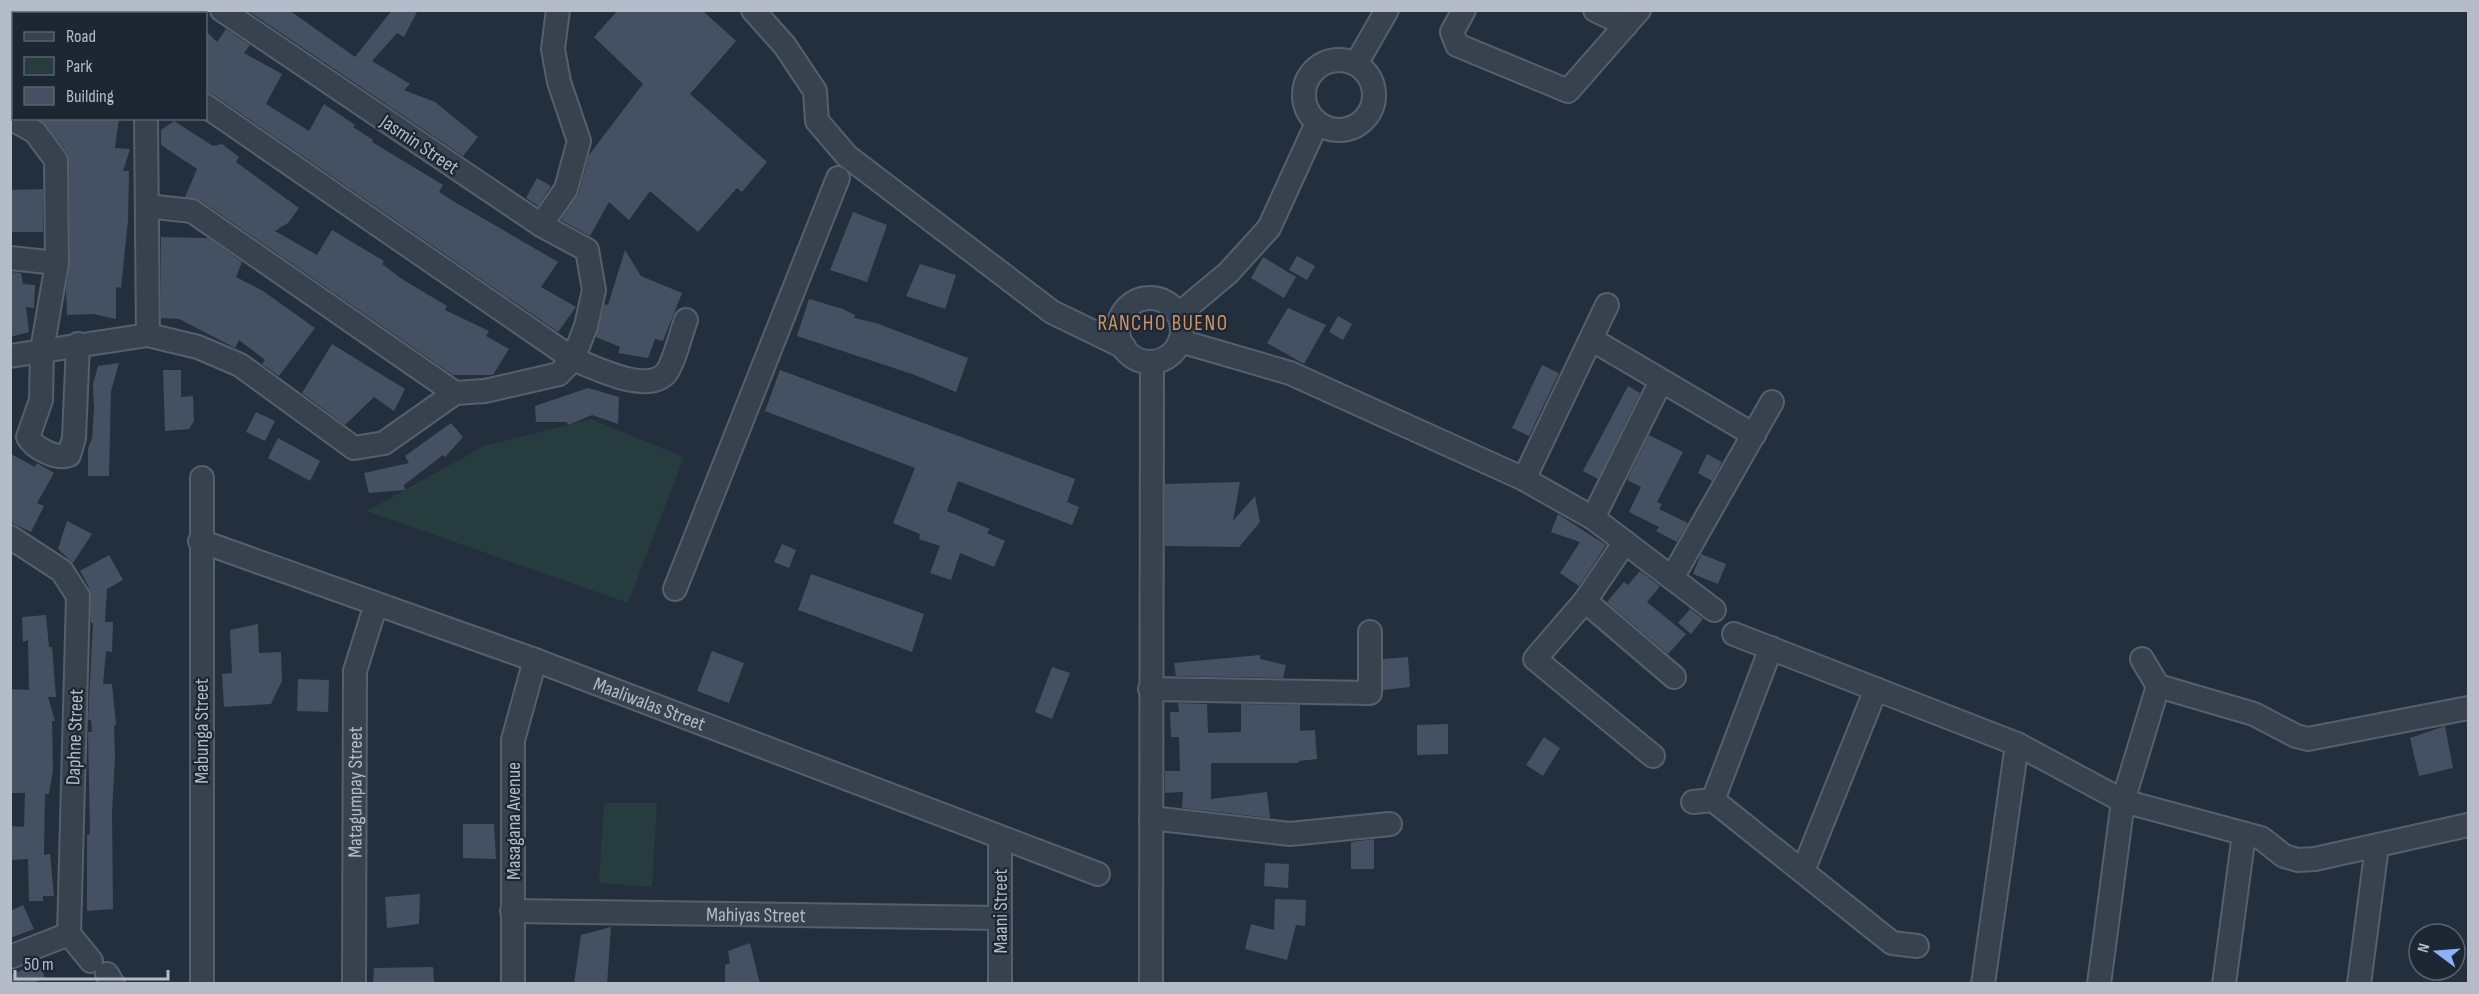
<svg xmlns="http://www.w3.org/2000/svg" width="2479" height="994" viewBox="0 0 2479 994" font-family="'Sofia Sans Condensed',sans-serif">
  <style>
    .green { fill: #263c3f }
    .building { fill: #455162 }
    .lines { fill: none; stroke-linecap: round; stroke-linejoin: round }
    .minor-casing { stroke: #565f6c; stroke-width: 26 }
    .minor { stroke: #38414e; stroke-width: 22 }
    .labels { text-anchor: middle; stroke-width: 4.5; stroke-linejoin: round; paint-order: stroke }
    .street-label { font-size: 20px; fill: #b4bcc9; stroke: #1d2633 }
    .neighbourhood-label { font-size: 21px; letter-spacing: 1.5px; fill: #d59563; stroke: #1d2633 }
  </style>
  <rect width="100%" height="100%" fill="#242f3e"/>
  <g class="green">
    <polygon points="591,419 684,457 628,603 367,511 484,446"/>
    <polygon points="604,803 657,803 652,887 599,883"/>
  </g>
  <g class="building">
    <polygon points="247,10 289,10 355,57 392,10 418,10 404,37 397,33 372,61 410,84 404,90 435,102 478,137 463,156"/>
    <polygon points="618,10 702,10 736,41 690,94 767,162 742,192 737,188 698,232 650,191 629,220 609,202 590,236 561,220 579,193 589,155 643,84 594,37"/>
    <polygon points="226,29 250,45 244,53 282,74 266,104 309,131 324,104 355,125 353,127 373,140 372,142 443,185 439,192 453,201 558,262 541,287 576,307 558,332 214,95 206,92 206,31 217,42"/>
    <polygon points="40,118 119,118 115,148 130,149 123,171 129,171 128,220 121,288 116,287 116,319 93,314 67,315 66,289 70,263 69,160 67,152"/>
    <polygon points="174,121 213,146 222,144 239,157 236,162 299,208 288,223 275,231 317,255 332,230 384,261 382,264 402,279 447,306 445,310 489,331 486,336 509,349 493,375 453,375 200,200 185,197 197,169 161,145 161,130"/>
    <polygon points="537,178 551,186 538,206 526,198"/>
    <polygon points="43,189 43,232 10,232 10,190"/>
    <polygon points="853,212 887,225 867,282 830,270"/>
    <polygon points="161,237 208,238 242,262 236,277 263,291 315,328 279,376 262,364 265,360 239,340 235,348 179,319 161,318"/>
    <polygon points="625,250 641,276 682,293 663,341 655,339 648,358 618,353 620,347 596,337 604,307 605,304 608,305"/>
    <polygon points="1297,256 1315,266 1307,280 1289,270"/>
    <polygon points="1263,257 1296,277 1284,298 1251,278"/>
    <polygon points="920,264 956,275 945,309 906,296"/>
    <polygon points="10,272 21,273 23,284 35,285 34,308 26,307 29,332 10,337"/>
    <polygon points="809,299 843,309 855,315 854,318 876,323 968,358 956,392 912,374 797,336"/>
    <polygon points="1288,308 1326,325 1304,364 1267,343"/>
    <polygon points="1338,316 1352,324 1343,340 1329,332"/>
    <polygon points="332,344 405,389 394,411 374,397 345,425 302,393"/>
    <polygon points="119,363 111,391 109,476 88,476 88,448 92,439 94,409 93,384 98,366"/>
    <polygon points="1542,365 1559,373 1529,436 1512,428"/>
    <polygon points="163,370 181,370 181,397 193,396 194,421 189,429 165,431"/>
    <polygon points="780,370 1075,479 1067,502 1079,507 1072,525 958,481 947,511 990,529 987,533 1005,541 994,567 960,553 951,580 930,573 940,546 919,539 920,534 893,523 915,468 765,411"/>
    <polygon points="1628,386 1640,393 1598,479 1583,471"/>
    <polygon points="588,388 619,397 618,424 592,415 568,425 567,422 536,422 535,406"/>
    <polygon points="256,412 275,421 265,441 246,432"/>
    <polygon points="451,423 463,437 445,457 443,455 404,485 405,490 369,493 364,473 409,463 405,456"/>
    <polygon points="1649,435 1683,452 1657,502 1662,504 1659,509 1688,523 1677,542 1656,531 1659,527 1629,512 1641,487 1627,480"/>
    <polygon points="278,438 320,461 310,481 268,458"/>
    <polygon points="11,454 35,467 37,463 54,473 37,503 44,506 31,532 10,522"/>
    <polygon points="1707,454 1722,462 1712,481 1698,473"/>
    <polygon points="1240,482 1233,521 1255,496 1260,522 1239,547 1165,546 1165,484"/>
    <polygon points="1558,514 1606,545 1579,586 1560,573 1580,542 1551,532"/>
    <polygon points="67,521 92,534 73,563 58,549"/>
    <polygon points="782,544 796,550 789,568 774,562"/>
    <polygon points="1701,554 1726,564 1718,584 1693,574"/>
    <polygon points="109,555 123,580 107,589 105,622 113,622 112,652 106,651 103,684 112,684 116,725 114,725 115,756 112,811 113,909 87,911 87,835 90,834 88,732 92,732 91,720 88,720 93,623 91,623 89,587 80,571"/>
    <polygon points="1640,571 1660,586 1647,602 1686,634 1668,654 1607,602 1624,582 1628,585"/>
    <polygon points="811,574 924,614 912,652 798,610"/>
    <polygon points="1690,609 1703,619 1691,634 1678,623"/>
    <polygon points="46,615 49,647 52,647 56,697 48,697 55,721 52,721 53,770 49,794 45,794 44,855 50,854 54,896 43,896 43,901 29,901 28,859 10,860 10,826 24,827 25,793 10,793 10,689 29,690 28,640 23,642 22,617"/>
    <polygon points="258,624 259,653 281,652 282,681 271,704 224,707 222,674 232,673 230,630"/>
    <polygon points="712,651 744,663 729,703 697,691"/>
    <polygon points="1260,655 1260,659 1286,665 1283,678 1176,676 1174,663"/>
    <polygon points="1408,657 1410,687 1383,690 1383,659"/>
    <polygon points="1052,667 1070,673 1052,719 1035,712"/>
    <polygon points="298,679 329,680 328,712 297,711"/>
    <polygon points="1178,703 1207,704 1208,733 1241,732 1241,704 1300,705 1300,731 1315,730 1317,759 1299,761 1298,763 1211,763 1211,799 1267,792 1270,818 1182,808 1183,792 1165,793 1165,771 1180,771 1179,737 1171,737 1170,712 1179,712"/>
    <polygon points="1448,724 1448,754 1417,755 1417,725"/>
    <polygon points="2445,726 2453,768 2419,776 2410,738"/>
    <polygon points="1544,737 1560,748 1543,776 1526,765"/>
    <polygon points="463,824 494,824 496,859 463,858"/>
    <polygon points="1374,839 1374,869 1351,869 1351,842"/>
    <polygon points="1265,863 1289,864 1288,888 1264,886"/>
    <polygon points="420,894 419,924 387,928 385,897"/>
    <polygon points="1275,899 1306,900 1305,926 1296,925 1287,960 1245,949 1251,924 1274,930"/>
    <polygon points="23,905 34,929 10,938 10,911"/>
    <polygon points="611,927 607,984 574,984 581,935"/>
    <polygon points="750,943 760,984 725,984 725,965 730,963 728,951"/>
    <polygon points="39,963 45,978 32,984 10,984 10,975"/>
    <polygon points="433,967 434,984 373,984 374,968"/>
  </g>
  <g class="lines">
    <g class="minor-casing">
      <g id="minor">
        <polyline points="53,10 58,14"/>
        <polyline points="753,10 785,46 815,91 817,121 847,156 1052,312 1124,347"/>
        <polyline points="1464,10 1452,32 1457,45 1568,91 1639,10"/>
        <polyline points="1595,10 1626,25"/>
        <polyline points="147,14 147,10"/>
        <circle cx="1339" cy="95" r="35"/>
        <polyline points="1356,64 1387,10"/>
        <path d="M206,106L573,359C594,367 647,395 666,373C674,363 681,333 686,320"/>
        <path d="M10,118L35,132L56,160L57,263L42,350L41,400L28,437C34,448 57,460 69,455L74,438L78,344"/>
        <polyline points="146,118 148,335"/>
        <polyline points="147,206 192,211 455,393"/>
        <polyline points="541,225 566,189 579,141 559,82 553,49 558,10"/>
        <polyline points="10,258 57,263"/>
        <circle cx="1150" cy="330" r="32"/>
        <polyline points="1179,314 1228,273 1269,228 1317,123"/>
        <polyline points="1591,339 1754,435"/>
        <polyline points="1180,341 1290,373 1524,479 1593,518 1714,610"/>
        <polyline points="10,356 148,335 198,347 240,365 354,448 384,443 455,393 485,391 559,374 573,359 586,326 594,290 587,250 541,225 222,10"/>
        <polyline points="1524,479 1607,305"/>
        <polyline points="1593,518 1661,381"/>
        <polyline points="10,537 62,571 78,596 69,934 91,961"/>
        <path id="s1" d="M200,541L535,660L1098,874"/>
        <polyline points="1625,542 1585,601 1535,659 1653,756"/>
        <polyline points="1672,578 1772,402"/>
        <polyline points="675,589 838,178"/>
        <polyline points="1585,601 1674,677"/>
        <polyline points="1734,634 2017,744 2123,801 2261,838 2284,856 2298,860 2315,859 2468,825"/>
        <polyline points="2142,659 2158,686 2254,714 2296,736 2308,739 2468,708"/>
        <polyline points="1150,689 1370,693 1370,632"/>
        <polyline points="1713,800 1771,648"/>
        <polyline points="1693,802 1713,800 1892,943 1917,946"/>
        <polyline points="1151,818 1290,834 1390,824"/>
        <polyline points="1000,838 1000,984"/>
        <polyline points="1803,871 1876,689"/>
        <path id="s2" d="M512,911L1000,918"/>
        <polyline points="10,957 69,934"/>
        <polyline points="107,974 113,984"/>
        <polyline points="202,984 202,478"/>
        <path id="s3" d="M354,984L355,671L376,604"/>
        <polyline points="513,984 513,740 535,660"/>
        <polyline points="1151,984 1152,362"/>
        <polyline points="1983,984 2017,744"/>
        <polyline points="2099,984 2123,801 2158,686"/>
        <polyline points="2224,984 2244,834"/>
        <polyline points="2359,984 2377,846"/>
      </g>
    </g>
    <use href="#minor" class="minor"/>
  </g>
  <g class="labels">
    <g class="street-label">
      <text transform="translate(420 144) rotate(34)" y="7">Jasmin Street</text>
      <text dy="7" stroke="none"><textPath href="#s1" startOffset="478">Maaliwalas Street</textPath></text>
      <text transform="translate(201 731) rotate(-90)" y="7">Mabunga Street</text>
      <text transform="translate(74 737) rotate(-88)" y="7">Daphne Street</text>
      <text dy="7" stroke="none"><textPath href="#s3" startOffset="192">Matagumpay Street</textPath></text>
      <text transform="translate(513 821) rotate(-90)" y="7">Masagana Avenue</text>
      <text transform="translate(1000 911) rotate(-90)" y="7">Maani Street</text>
      <text dy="7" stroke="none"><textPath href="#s2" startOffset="244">Mahiyas Street</textPath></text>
    </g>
    <g class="neighbourhood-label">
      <text x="1163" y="330">RANCHO BUENO</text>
    </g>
  </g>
  <rect width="2479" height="994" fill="none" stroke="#b4bcc9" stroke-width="24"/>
  <rect x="12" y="12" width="195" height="108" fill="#1d2633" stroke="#59626f" stroke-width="1.5"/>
  <rect x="24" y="32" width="30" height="9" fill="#38414e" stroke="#59626f" stroke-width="1.5"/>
  <text x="66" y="42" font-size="18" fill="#b4bcc9">Road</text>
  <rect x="24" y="57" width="30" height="18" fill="#263c3f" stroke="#59626f" stroke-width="1.5"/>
  <text x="66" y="72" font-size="18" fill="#b4bcc9">Park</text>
  <rect x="24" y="87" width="30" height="18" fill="#455162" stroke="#59626f" stroke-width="1.5"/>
  <text x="66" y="102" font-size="18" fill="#b4bcc9">Building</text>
  <g transform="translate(2437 952) rotate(286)"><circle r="28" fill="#1d2633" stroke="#59626f" stroke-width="1.5"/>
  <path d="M0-4.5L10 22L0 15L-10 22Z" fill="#8ab4f8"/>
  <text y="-9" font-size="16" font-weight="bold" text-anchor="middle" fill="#b4bcc9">N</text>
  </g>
  <path d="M15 970v9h153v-9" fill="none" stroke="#b4bcc9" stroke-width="3"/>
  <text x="24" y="970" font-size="18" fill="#b4bcc9" stroke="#1d2633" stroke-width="4.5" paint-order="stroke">50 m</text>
</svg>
